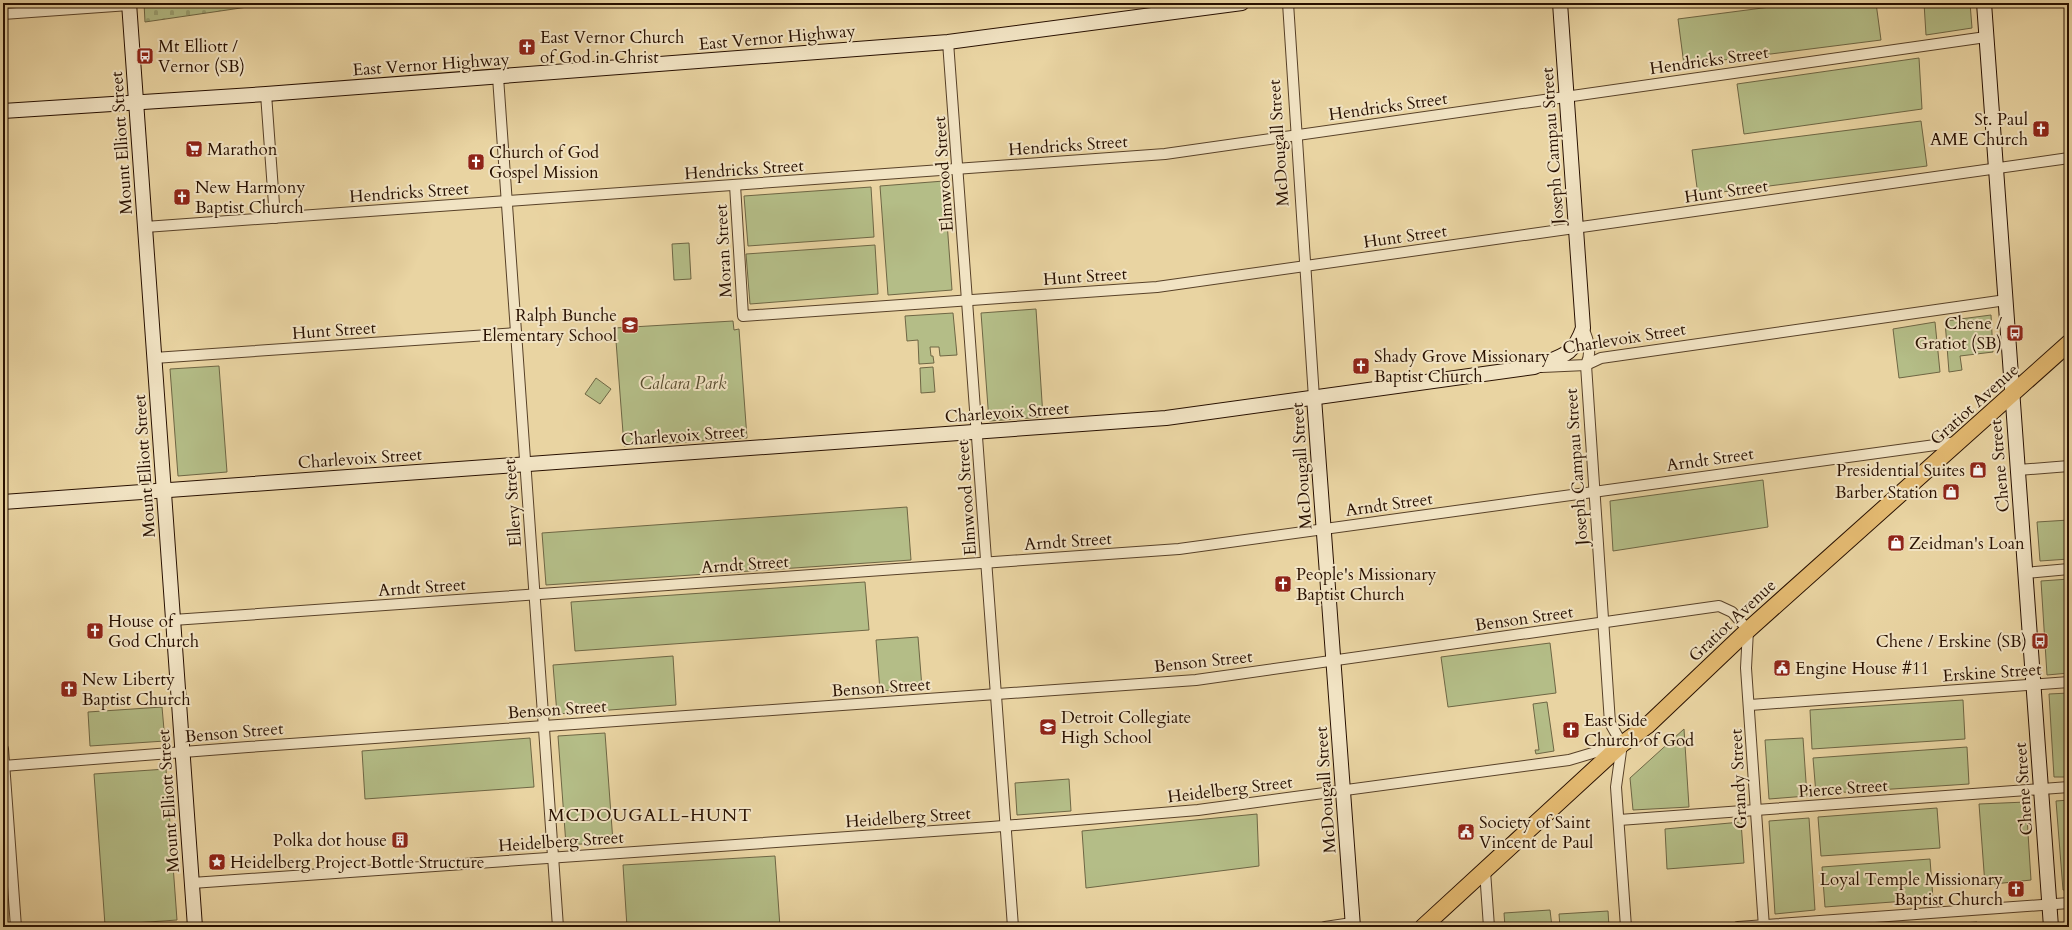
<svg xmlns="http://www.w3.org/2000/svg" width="2072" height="930" viewBox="0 0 2072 930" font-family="Cardo,serif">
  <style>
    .green { fill: #b4bd87; stroke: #6e6644 }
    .cemetery { fill: url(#cemetery-stones); stroke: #6e6644 }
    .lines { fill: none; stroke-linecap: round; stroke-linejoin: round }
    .street-casing { stroke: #584128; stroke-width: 12 }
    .secondary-casing { stroke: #281000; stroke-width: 16 }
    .primary-casing { stroke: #281000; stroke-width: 18 }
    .street { stroke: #f1e3c3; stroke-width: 10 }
    .secondary { stroke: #f1e3c3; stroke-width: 14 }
    .primary { stroke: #e4ba71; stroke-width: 16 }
    .labels { text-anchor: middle; stroke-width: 4; stroke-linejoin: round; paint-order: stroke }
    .poi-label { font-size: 17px; fill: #281000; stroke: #f1e3c3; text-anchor: start }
    .street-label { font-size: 17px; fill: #281000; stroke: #f1e3c3 }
    .park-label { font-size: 17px; font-style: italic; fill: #594d2f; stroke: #f1e3c3 }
    .neighbourhood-label { font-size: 18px; letter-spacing: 1px; fill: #281000; stroke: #f1e3c3 }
  </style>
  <defs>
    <pattern id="cemetery-stones" width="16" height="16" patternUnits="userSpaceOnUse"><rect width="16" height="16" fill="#b4bd87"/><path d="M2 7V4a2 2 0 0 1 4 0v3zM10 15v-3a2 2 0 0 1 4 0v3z" fill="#9ba173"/></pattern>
  </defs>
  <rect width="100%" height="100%" fill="#e9d4a2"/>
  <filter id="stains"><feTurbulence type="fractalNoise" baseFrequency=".005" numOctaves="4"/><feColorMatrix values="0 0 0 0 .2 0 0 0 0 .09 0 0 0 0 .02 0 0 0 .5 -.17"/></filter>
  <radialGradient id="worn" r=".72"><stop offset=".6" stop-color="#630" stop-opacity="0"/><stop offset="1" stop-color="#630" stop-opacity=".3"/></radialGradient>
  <g class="green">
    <polygon points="1801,3 1876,3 1881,40 1684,65 1678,19"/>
    <polygon points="1924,3 1970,3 1972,28 1926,35"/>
    <polygon points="1919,58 1922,109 1744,134 1737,84"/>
    <polygon points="1921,121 1927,166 1698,195 1692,150"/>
    <polygon points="944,181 952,290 888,295 880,186"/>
    <polygon points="871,187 874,237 748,246 744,196"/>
    <polygon points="689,243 691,279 674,280 672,244"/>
    <polygon points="875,245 878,294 750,304 746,254"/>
    <polygon points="1036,309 1043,417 989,421 981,313"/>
    <polygon points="953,313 957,355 940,356 939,347 930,347 931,356 933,356 934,363 919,364 918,340 907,341 905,316"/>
    <polygon points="1991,315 1993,352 1960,356 1962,370 1949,372 1945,321"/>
    <polygon points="733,321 734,330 739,329 747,438 624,446 615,328"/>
    <polygon points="1935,322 1940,372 1899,378 1893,329"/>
    <polygon points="219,366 227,472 178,476 170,369"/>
    <polygon points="933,367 935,392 921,393 920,368"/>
    <polygon points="596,378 611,389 600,404 585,394"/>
    <polygon points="1763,480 1768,527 1613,551 1610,501"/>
    <polygon points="907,507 911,560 546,585 542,533"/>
    <polygon points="2069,520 2069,559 2040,561 2037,522"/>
    <polygon points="2069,579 2069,673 2047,675 2041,581"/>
    <polygon points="865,582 869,630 575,651 571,602"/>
    <polygon points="918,637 922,688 880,691 876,640"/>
    <polygon points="1550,643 1556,693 1448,707 1441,657"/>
    <polygon points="673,656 676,705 557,714 553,665"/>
    <polygon points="2069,693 2069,777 2054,777 2049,694"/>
    <polygon points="1963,700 1965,739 1812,749 1810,710"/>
    <polygon points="1547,702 1554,751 1536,754 1535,750 1539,750 1533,704"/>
    <polygon points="162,707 165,741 90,746 88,712"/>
    <polygon points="1684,729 1689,807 1633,810 1630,778"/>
    <polygon points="605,733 613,842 566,845 558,736"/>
    <polygon points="530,738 534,787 365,799 362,751"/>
    <polygon points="1803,738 1807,796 1769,799 1765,740"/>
    <polygon points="1967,747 1969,784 1816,794 1813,758"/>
    <polygon points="166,769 177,920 105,925 94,774"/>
    <polygon points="1069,779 1071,811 1017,815 1015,783"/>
    <polygon points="2069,800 2069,890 2063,890 2056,801"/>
    <polygon points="2026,802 2031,880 1985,885 1979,804"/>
    <polygon points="1937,808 1940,848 1821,856 1818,817"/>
    <polygon points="1257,814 1259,866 1086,888 1082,831"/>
    <polygon points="1809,818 1815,910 1775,914 1769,821"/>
    <polygon points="1741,822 1744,863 1667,869 1665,829"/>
    <polygon points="775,856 780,927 627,927 623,865"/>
    <polygon points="1930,859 1933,899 1825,907 1822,867"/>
    <polygon points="1550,910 1552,927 1505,927 1504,913"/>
    <polygon points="1608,911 1609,927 1560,927 1559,914"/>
    <polygon points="1977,922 1978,927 1903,927"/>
  </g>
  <polygon class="cemetery" points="144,3 275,3 145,22"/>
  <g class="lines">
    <g class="street-casing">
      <g id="street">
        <polyline points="1288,3 1314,398"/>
        <polyline points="3,14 129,5"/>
        <polyline points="948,42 1013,927"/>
        <polyline points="498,77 558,927"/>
        <polyline points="266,94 275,218"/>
        <polyline points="735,185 743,316 1157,287 2069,158"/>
        <polyline points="145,227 1165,154 1986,37"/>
        <path d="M1583,328C1589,341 1592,351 1586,365L1610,723L1622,744L1616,787L1626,927"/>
        <polyline points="154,358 516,333"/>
        <polyline points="1542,367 1586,365 1601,358 2006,300"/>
        <polyline points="2018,470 2069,466"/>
        <polyline points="2025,573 2069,569"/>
        <polyline points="173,620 1179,549 1957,442"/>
        <polyline points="1750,705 2069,682"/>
        <polyline points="3,749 16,927"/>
        <polyline points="3,766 248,747 1196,680 1719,606 1732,612 1748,630 1746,668 1764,927"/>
        <polyline points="1619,820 2069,787"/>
        <polyline points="1485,871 1489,927"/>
        <polyline points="192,883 991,827 1198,810 1569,760 1616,746"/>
        <polyline points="1325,927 1352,923"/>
        <polyline points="1738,927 2069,903"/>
      </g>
    </g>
    <g class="secondary-casing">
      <g id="secondary">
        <polyline points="129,3 195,927"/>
        <polyline points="1984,3 2051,927"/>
        <polyline points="3,111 266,94 948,42 1242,3"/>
        <polyline points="1314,398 1353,927"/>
        <path d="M3,502L1166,418L1534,367C1561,356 1573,357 1583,328L1560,3"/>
      </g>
    </g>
    <g class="primary-casing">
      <polyline id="primary" points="1423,927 1622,744 1648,725 1748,630 2069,343"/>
    </g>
    <use href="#street" class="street"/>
    <use href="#secondary" class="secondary"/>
    <use href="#primary" class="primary"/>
  </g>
  <defs>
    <g id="church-square" transform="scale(0.9)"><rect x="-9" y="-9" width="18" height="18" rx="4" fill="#8f2418" stroke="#f1e3c3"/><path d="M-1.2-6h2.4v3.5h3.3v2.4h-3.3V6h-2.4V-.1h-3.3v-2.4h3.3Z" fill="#fff"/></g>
    <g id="bus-square" transform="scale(0.9)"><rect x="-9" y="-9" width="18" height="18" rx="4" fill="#8f2418" stroke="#f1e3c3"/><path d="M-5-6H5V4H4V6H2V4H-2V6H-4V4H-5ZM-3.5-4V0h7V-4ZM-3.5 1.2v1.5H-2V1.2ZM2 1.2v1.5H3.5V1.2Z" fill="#fff"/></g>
    <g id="supermarket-square" transform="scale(0.9)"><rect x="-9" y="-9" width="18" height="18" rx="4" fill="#8f2418" stroke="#f1e3c3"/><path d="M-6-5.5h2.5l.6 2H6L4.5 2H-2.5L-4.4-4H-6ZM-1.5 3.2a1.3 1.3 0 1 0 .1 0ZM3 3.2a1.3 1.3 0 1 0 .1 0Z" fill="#fff"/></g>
    <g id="school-square" transform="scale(0.9)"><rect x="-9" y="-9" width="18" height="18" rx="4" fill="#8f2418" stroke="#f1e3c3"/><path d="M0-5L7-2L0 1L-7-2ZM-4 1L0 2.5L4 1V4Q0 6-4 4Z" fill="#fff"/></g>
    <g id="shop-square" transform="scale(0.9)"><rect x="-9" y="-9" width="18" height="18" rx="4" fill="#8f2418" stroke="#f1e3c3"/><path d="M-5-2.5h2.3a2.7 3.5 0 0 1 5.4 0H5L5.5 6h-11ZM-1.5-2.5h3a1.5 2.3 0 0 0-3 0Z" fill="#fff"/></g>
    <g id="civic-square" transform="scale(0.9)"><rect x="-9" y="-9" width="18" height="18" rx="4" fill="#8f2418" stroke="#f1e3c3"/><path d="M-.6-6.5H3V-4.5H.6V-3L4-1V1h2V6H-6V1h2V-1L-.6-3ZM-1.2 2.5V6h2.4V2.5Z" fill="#fff"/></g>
    <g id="building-square" transform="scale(0.9)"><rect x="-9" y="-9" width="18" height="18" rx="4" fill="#8f2418" stroke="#f1e3c3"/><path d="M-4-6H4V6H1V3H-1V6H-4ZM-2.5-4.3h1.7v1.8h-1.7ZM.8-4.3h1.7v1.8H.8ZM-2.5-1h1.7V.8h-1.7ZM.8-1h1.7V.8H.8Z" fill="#fff"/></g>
    <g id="sight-square" transform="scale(0.9)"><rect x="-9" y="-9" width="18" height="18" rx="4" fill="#8f2418" stroke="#f1e3c3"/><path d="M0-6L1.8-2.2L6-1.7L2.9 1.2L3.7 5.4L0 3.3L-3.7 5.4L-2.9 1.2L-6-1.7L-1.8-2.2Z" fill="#fff"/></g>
  </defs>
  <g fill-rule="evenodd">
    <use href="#church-square" x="527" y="47"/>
    <use href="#bus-square" x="145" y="56"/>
    <use href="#church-square" x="2041" y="129"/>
    <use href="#supermarket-square" x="194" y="149"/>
    <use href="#church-square" x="476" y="162"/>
    <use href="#church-square" x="182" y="197"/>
    <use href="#school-square" x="630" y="325"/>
    <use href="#bus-square" x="2015" y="333"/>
    <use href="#church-square" x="1361" y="366"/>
    <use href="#shop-square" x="1978" y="470"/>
    <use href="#shop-square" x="1951" y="492"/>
    <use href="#shop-square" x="1896" y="543"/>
    <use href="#church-square" x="1283" y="584"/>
    <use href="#church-square" x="95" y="631"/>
    <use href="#bus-square" x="2040" y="641"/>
    <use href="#civic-square" x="1782" y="668"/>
    <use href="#church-square" x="69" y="689"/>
    <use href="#school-square" x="1048" y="727"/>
    <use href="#church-square" x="1571" y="730"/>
    <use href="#civic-square" x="1466" y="832"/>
    <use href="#building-square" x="400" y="840"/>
    <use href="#sight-square" x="217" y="862"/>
    <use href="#church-square" x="2016" y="889"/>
  </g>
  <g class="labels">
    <g class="poi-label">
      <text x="540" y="43">East Vernor Church<tspan x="540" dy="20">of God in Christ</tspan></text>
      <text x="158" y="52">Mt Elliott /<tspan x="158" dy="20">Vernor (SB)</tspan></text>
      <text x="2028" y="125" text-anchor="end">St. Paul<tspan x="2028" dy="20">AME Church</tspan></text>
      <text x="207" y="155">Marathon</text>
      <text x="489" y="158">Church of God<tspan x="489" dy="20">Gospel Mission</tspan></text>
      <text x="195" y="193">New Harmony<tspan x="195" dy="20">Baptist Church</tspan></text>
      <text x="617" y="321" text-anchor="end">Ralph Bunche<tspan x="617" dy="20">Elementary School</tspan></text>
      <text x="2002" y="329" text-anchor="end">Chene /<tspan x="2002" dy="20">Gratiot (SB)</tspan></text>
      <text x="1374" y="362">Shady Grove Missionary<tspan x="1374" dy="20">Baptist Church</tspan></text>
      <text x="1965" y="476" text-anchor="end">Presidential Suites</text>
      <text x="1938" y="498" text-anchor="end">Barber Station</text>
      <text x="1909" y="549">Zeidman's Loan</text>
      <text x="1296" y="580">People's Missionary<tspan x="1296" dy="20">Baptist Church</tspan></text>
      <text x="108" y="627">House of<tspan x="108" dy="20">God Church</tspan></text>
      <text x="2027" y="647" text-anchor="end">Chene / Erskine (SB)</text>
      <text x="1795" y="674">Engine House #11</text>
      <text x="82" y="685">New Liberty<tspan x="82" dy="20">Baptist Church</tspan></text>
      <text x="1061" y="723">Detroit Collegiate<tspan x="1061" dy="20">High School</tspan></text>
      <text x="1584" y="726">East Side<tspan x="1584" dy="20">Church of God</tspan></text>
      <text x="1479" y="828">Society of Saint<tspan x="1479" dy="20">Vincent de Paul</tspan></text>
      <text x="387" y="846" text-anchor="end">Polka dot house</text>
      <text x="230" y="868">Heidelberg Project Bottle Structure</text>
      <text x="2003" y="885" text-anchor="end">Loyal Temple Missionary<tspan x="2003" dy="20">Baptist Church</tspan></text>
    </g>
    <g class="street-label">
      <text transform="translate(777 37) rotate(-5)" y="6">East Vernor Highway</text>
      <text transform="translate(1709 60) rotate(-8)" y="6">Hendricks Street</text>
      <text transform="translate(431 64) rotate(-4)" y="6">East Vernor Highway</text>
      <text transform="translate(1388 106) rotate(-8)" y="6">Hendricks Street</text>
      <text transform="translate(121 143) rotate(-94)" y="6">Mount Elliott Street</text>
      <text transform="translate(1278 143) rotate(-94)" y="6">McDougall Street</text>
      <text transform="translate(1068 145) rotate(-4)" y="6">Hendricks Street</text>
      <text transform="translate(1552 146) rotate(-94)" y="6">Joseph Campau Street</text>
      <text transform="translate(744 169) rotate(-4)" y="6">Hendricks Street</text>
      <text transform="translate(943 174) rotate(-94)" y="6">Elmwood Street</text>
      <text transform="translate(1726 191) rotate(-8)" y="6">Hunt Street</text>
      <text transform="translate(409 192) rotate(-4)" y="6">Hendricks Street</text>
      <text transform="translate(1405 236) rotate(-8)" y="6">Hunt Street</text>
      <text transform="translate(723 251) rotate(-93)" y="6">Moran Street</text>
      <text transform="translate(1085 276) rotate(-4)" y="6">Hunt Street</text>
      <text transform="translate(334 330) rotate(-4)" y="6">Hunt Street</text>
      <text transform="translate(1624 338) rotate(-9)" y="6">Charlevoix Street</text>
      <text transform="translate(1974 404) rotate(-42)" y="6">Gratiot Avenue</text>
      <text transform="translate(1007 412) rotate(-4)" y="6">Charlevoix Street</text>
      <text transform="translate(683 435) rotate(-4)" y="6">Charlevoix Street</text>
      <text transform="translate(360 458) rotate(-4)" y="6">Charlevoix Street</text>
      <text transform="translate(1710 459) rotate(-8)" y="6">Arndt Street</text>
      <text transform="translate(144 466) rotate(-94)" y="6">Mount Elliott Street</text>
      <text transform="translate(1301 466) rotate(-94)" y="6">McDougall Street</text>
      <text transform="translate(1999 466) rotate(-95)" y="6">Chene Street</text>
      <text transform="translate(1576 467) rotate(-94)" y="6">Joseph Campau Street</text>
      <text transform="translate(966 498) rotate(-94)" y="6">Elmwood Street</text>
      <text transform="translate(512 503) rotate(-94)" y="6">Ellery Street</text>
      <text transform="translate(1389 504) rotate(-8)" y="6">Arndt Street</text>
      <text transform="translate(1068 541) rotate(-4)" y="6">Arndt Street</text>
      <text transform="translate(745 564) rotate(-4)" y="6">Arndt Street</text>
      <text transform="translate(422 587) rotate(-4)" y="6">Arndt Street</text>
      <text transform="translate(1524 618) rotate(-8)" y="6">Benson Street</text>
      <text transform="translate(1732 620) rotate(-43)" y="6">Gratiot Avenue</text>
      <text transform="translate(1203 661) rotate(-6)" y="6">Benson Street</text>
      <text transform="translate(1992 672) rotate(-4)" y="6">Erskine Street</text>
      <text transform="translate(881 687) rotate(-4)" y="6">Benson Street</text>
      <text transform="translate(557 709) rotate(-4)" y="6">Benson Street</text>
      <text transform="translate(234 732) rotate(-5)" y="6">Benson Street</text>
      <text transform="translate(1738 779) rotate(-93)" y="6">Grandy Street</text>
      <text transform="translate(1843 788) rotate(-4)" y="6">Pierce Street</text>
      <text transform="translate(1230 789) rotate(-7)" y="6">Heidelberg Street</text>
      <text transform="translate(2023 789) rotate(-94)" y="6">Chene Street</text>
      <text transform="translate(1325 790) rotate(-94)" y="6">McDougall Street</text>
      <text transform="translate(168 801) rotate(-94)" y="6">Mount Elliott Street</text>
      <text transform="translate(908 817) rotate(-4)" y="6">Heidelberg Street</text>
      <text transform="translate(561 841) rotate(-4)" y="6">Heidelberg Street</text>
    </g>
    <g class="park-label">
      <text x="683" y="389">Calcara Park</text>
    </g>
    <g class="neighbourhood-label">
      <text x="650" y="821">MCDOUGALL-HUNT</text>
    </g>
  </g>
  <rect width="2072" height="930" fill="none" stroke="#e9d4a2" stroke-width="16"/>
  <rect x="4" y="4" width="2064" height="922" fill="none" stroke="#281000" stroke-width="2"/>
  <rect x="8" y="8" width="2056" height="914" fill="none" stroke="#281000"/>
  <rect width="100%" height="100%" filter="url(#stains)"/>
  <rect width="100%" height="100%" fill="url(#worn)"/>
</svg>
